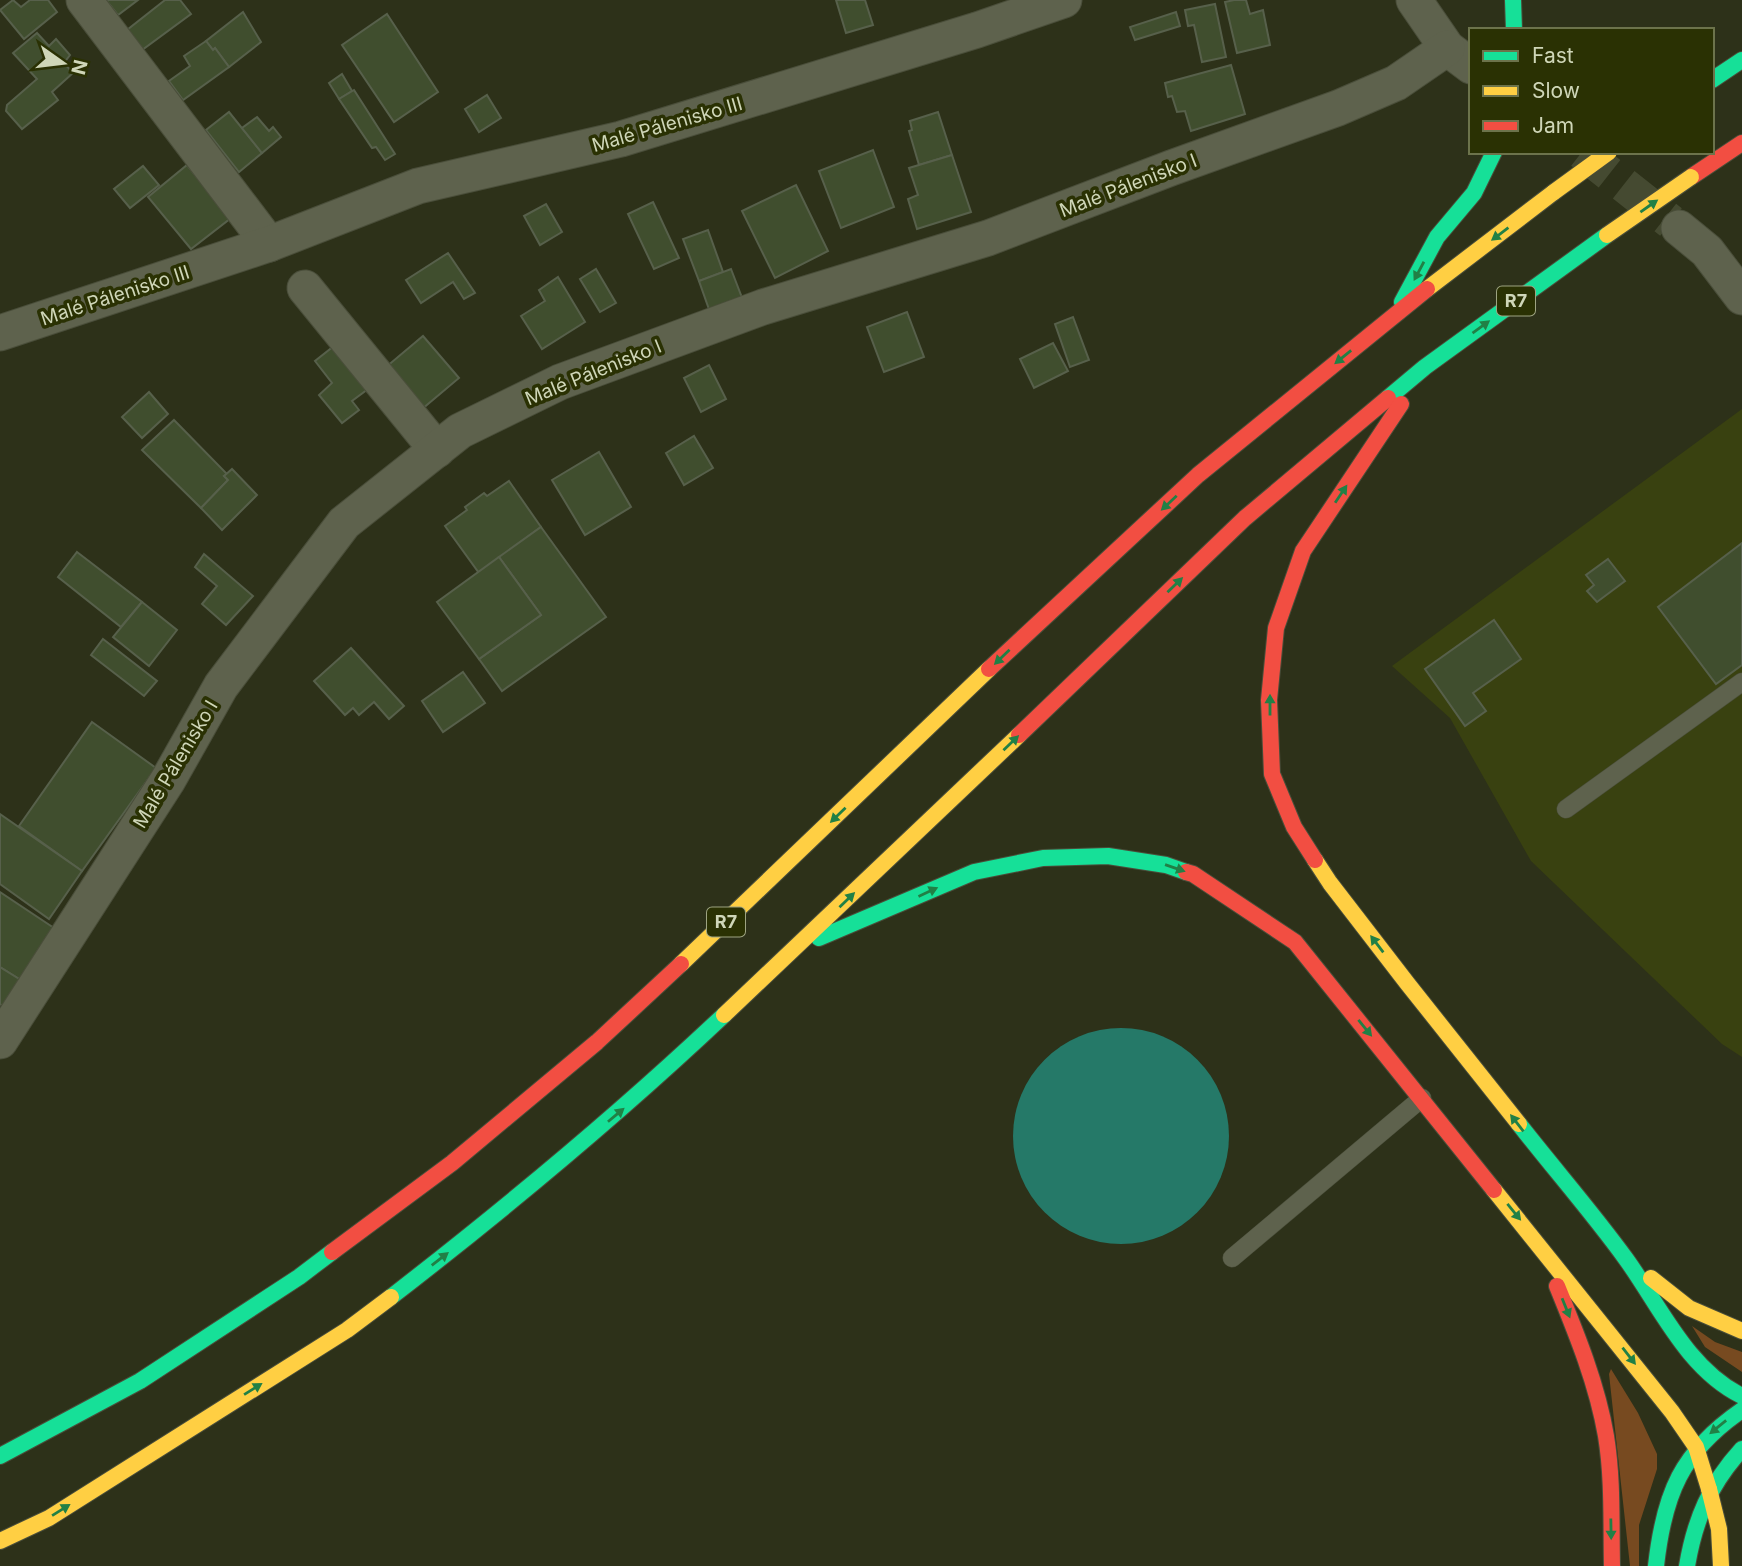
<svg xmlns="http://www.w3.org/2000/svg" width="1742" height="1566" viewBox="0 0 1742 1566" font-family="Inter,sans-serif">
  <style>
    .built { fill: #394110 }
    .green { fill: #774a20 }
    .water { fill: #257968 }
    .building { fill: #404e2e; stroke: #57604b; stroke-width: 2 }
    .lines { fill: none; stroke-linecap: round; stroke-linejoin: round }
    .street-tunnel { stroke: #454a31; stroke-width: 35; stroke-dasharray: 35 18; stroke-linecap: butt }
    .lane-casing { stroke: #4a4e3a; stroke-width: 19 }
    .street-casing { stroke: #4a4e3a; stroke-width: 37 }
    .fast-casing { stroke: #4a4e3a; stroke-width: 18 }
    .slow-casing { stroke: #4a4e3a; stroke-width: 18 }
    .jam-casing { stroke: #4a4e3a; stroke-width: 18 }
    .lane { stroke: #5e624d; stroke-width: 18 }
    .street { stroke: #5e624d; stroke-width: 35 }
    .fast { stroke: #16e098; stroke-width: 16 }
    .slow { stroke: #ffcf43; stroke-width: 16 }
    .jam { stroke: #f24e42; stroke-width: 16 }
    .slow-bridge-casing { stroke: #4a4e3a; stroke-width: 18; stroke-linecap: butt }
    .slow-bridge { stroke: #ffcf43; stroke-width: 16 }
    .oneway { fill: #218046 }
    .labels { text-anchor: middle; stroke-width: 7; stroke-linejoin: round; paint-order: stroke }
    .shield { fill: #2a3103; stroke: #9ea482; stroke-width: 2 }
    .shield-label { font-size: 18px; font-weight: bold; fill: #cfd6b8 }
    .street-label { font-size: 19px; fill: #cfd6b8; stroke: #2a3103 }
  </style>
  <rect width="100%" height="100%" fill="#2d3119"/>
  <polygon class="built" points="1742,409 1742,1057 1722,1044 1531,861 1450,718 1392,666"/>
  <g class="green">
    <polygon points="1692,1326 1715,1342 1742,1352 1742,1372 1705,1347"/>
    <polygon points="1611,1369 1638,1413 1657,1454 1657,1469 1639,1525 1639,1566 1630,1566 1609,1374"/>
  </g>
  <circle class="water" cx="1121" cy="1136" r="108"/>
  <g class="building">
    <polygon points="13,0 21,7 30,0 48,0 57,12 24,39 0,10"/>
    <polygon points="106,0 138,0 118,15"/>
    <polygon points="165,0 180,0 191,14 142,50 127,30"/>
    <polygon points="836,0 865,0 873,25 846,33"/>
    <polygon points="1234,0 1246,0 1250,14 1263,10 1270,45 1237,53 1225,2"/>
    <polygon points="1215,4 1226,57 1202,62 1194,25 1188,26 1185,10"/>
    <polygon points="243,12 261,42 229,67 215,48 213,50 206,41"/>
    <polygon points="1176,12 1180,26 1135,40 1130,27"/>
    <polygon points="387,14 438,92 394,122 342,45"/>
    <polygon points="37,33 49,46 56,39 70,55 64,63 73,73 52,92 58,100 22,129 6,111 7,105 37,79 13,53"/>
    <polygon points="206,41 213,50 215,48 229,67 183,100 169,81 190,66 184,56"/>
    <polygon points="1231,65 1245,114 1191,131 1185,111 1177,112 1172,96 1168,97 1165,83"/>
    <polygon points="342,74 352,91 339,99 329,83"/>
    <polygon points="354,90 395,154 385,160 376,147 372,148 339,99"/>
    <polygon points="487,95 501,118 479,132 465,109"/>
    <polygon points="229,112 262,153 239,172 206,130"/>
    <polygon points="938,112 952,155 919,165 909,131 912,130 910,121"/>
    <polygon points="257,117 269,131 273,127 281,137 262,153 242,128"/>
    <polygon points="873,150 894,207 841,228 819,171"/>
    <polygon points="952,155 971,212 917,229 908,199 918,195 909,168"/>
    <polygon points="187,165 231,218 191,249 148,197"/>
    <polygon points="143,166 159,185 130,208 114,189"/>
    <polygon points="796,185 828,251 775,278 742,211"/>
    <polygon points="653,202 679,258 654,269 628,214"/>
    <polygon points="546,204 562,232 540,245 524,216"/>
    <polygon points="708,230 723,272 699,281 683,239"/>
    <polygon points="448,253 475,293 464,299 453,282 421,303 406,280"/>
    <polygon points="596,269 616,303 600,312 580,279"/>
    <polygon points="731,269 744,303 711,315 699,281"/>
    <polygon points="558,277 585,322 542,349 521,316 545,301 539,290"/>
    <polygon points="907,312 924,357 884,372 867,327"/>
    <polygon points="1073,317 1089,360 1070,367 1055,324"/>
    <polygon points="423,336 459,378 422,409 386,367"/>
    <polygon points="1053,343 1068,371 1034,388 1020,359"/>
    <polygon points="334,346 368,389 352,401 359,410 342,423 319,395 332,383 315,361"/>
    <polygon points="709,365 726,399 701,412 684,378"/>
    <polygon points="149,392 168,414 142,438 122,417"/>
    <polygon points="174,420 227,474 224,476 228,480 201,508 142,450"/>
    <polygon points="694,436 713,468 684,485 666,453"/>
    <polygon points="599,452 631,507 585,535 552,480"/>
    <polygon points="232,469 257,495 222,530 201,508 228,480 224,476"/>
    <polygon points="509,481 541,527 479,573 445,526 467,510 465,507 484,493 487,496"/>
    <polygon points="541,527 606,617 502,691 479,659 541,615 499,557"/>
    <polygon points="1742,543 1742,665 1716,684 1658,607"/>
    <polygon points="77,552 142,602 121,627 58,577"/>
    <polygon points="204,554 253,596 226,625 202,604 217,586 195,567"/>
    <polygon points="499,557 541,615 479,659 437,602"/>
    <polygon points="1608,559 1625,581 1597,602 1587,591 1594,585 1586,575"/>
    <polygon points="142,602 177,630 149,666 113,637"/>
    <polygon points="1494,620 1521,659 1473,693 1486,711 1465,726 1425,669"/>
    <polygon points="103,639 157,681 144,696 91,655"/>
    <polygon points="351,648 404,706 389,719 374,702 359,715 353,708 345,715 314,681"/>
    <polygon points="463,672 485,703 443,732 422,701"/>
    <polygon points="92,722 156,768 82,871 19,826"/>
    <polygon points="0,814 82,871 49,919 0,884"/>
    <polygon points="0,892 57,930 24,982 0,967"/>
    <polygon points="0,967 24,982 6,1009 0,1004"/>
  </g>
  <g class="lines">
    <polyline class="street-tunnel" points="1582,152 1671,222"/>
    <g class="lane-casing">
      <g id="lane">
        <polyline points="1566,809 1742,682"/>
        <polyline points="1232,1258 1422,1098"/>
      </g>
    </g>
    <g class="street-casing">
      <g id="street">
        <polyline points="84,0 269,244"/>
        <polyline points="1414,0 1447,48 1471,66"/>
        <polyline points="1679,228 1707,251 1742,297"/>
        <polyline points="305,288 437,450"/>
        <polyline points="0,333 269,244 418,186 621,139 977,30 1064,0"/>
        <polyline points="0,1041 168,780 221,686 344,523 460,431 560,382 763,307 988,238 1171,168 1338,108 1396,83 1447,48"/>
      </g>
    </g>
    <g class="fast-casing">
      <g id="fast">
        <polyline points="1513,0 1514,30"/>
        <polyline points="1712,80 1742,60"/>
        <polyline points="1402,302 1437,237 1474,193 1494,152"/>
        <polyline points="1388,398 1425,367 1607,235"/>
        <polyline points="819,938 974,872 1043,858 1108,856 1166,865 1186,872"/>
        <path d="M1519,1124C1554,1169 1592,1212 1626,1259C1660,1306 1687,1369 1742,1396"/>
        <path d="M391,1297C506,1208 618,1115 724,1015"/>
        <polyline points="0,1456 140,1381 299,1277 332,1252"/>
        <path d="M1656,1566C1664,1494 1681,1452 1742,1410"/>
        <path d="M1687,1566C1695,1519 1710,1484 1742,1449"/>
      </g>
    </g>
    <g class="slow-casing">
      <g id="slow">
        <polyline points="1427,289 1554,192"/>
        <polyline points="1315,860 1330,883 1407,983 1519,1124"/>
        <polyline points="681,964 989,669"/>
        <polyline points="724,1015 1019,735"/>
        <polyline points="1494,1190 1672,1412 1696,1447 1709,1489"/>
        <polyline points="1651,1278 1689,1308 1742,1331"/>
        <polyline points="1709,1489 1719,1529 1721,1566"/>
        <polyline points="0,1541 49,1518 347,1330 391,1297"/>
      </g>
    </g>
    <g class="jam-casing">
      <g id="jam">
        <polyline points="1691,177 1742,143"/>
        <polyline points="989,669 1198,475 1427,289"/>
        <polyline points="1019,735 1245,518 1388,398"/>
        <polyline points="1315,860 1294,827 1272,774 1269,700 1276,628 1303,551 1401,404"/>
        <polyline points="1186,872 1193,874 1295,942 1494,1190"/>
        <polyline points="332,1252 452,1163 597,1042 681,964"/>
        <path d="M1557,1286C1577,1335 1597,1384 1606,1436C1613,1479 1611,1523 1612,1566"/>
      </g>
    </g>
    <use href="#lane" class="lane"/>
    <use href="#street" class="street"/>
    <use href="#fast" class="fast"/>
    <use href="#slow" class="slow"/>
    <use href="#jam" class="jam"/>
    <g class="slow-bridge-casing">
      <g id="slow-bridge">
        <polyline points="1554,192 1609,152"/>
        <polyline points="1607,235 1691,177"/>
      </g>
    </g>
    <use href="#slow-bridge" class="slow-bridge"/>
  </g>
  <defs><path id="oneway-solid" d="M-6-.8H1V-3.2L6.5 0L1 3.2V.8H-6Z" transform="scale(1.75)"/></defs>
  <g class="oneway">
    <use href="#oneway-solid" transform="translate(1649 206) rotate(-35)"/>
    <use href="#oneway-solid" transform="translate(1500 234) rotate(143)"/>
    <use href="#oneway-solid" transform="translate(1419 271) rotate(118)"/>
    <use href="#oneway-solid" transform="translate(1481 327) rotate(-36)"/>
    <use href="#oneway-solid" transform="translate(1343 357) rotate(141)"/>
    <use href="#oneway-solid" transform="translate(1341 494) rotate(-56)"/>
    <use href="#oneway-solid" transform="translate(1169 503) rotate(137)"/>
    <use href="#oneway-solid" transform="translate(1175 585) rotate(-44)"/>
    <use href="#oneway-solid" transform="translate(1002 657) rotate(136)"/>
    <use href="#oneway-solid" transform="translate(1270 705) rotate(-90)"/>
    <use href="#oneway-solid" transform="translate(1011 743) rotate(-44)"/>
    <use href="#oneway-solid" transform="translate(838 815) rotate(136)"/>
    <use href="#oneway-solid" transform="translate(1175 868) rotate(19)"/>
    <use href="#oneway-solid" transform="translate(928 892) rotate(-25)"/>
    <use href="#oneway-solid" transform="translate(847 900) rotate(-44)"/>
    <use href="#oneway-solid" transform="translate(1377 944) rotate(-127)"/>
    <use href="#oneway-solid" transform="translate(1365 1028) rotate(51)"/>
    <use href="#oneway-solid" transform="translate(616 1115) rotate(-40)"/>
    <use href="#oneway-solid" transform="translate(1517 1123) rotate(-128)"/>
    <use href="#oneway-solid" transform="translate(1514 1212) rotate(51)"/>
    <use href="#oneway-solid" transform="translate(440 1259) rotate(-38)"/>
    <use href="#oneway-solid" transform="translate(1566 1308) rotate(68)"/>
    <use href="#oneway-solid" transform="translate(1629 1356) rotate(52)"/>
    <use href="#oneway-solid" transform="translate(253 1389) rotate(-32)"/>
    <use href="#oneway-solid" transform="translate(1718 1427) rotate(141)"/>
    <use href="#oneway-solid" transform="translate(61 1510) rotate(-32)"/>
    <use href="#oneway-solid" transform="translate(1611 1529) rotate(89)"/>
  </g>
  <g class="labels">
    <g class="shield">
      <rect x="1497" y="286.5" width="38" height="29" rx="5"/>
      <rect x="707" y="907.5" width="38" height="29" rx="5"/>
    </g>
    <g class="shield-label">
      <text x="1516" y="307">R7</text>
      <text x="726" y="928">R7</text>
    </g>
    <g class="street-label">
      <text transform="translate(667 124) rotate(-16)" y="7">Malé Pálenisko III</text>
      <text transform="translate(1128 185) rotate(-21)" y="7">Malé Pálenisko I</text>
      <text transform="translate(115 295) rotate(-18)" y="7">Malé Pálenisko III</text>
      <text transform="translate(593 372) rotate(-22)" y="7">Malé Pálenisko I</text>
      <text transform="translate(175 764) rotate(-59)" y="7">Malé Pálenisko I</text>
    </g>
  </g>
  <rect x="1469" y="28" width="245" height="126" fill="#2a3103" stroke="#6c734b" stroke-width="2"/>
  <rect x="1483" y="51" width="35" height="10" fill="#16e098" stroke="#6c734b" stroke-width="2"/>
  <text x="1532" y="63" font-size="21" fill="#cfd6b8">Fast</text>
  <rect x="1483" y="86" width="35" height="10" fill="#ffcf43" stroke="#6c734b" stroke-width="2"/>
  <text x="1532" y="98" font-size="21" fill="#cfd6b8">Slow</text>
  <rect x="1483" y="121" width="35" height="10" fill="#f24e42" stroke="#6c734b" stroke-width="2"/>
  <text x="1532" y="133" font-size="21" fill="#cfd6b8">Jam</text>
  <g transform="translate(63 63) rotate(104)" stroke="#2a3103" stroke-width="5" paint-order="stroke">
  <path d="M0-5L12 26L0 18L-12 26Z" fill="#cfd6b8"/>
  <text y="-10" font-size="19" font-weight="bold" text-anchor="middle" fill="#cfd6b8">N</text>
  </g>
</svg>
